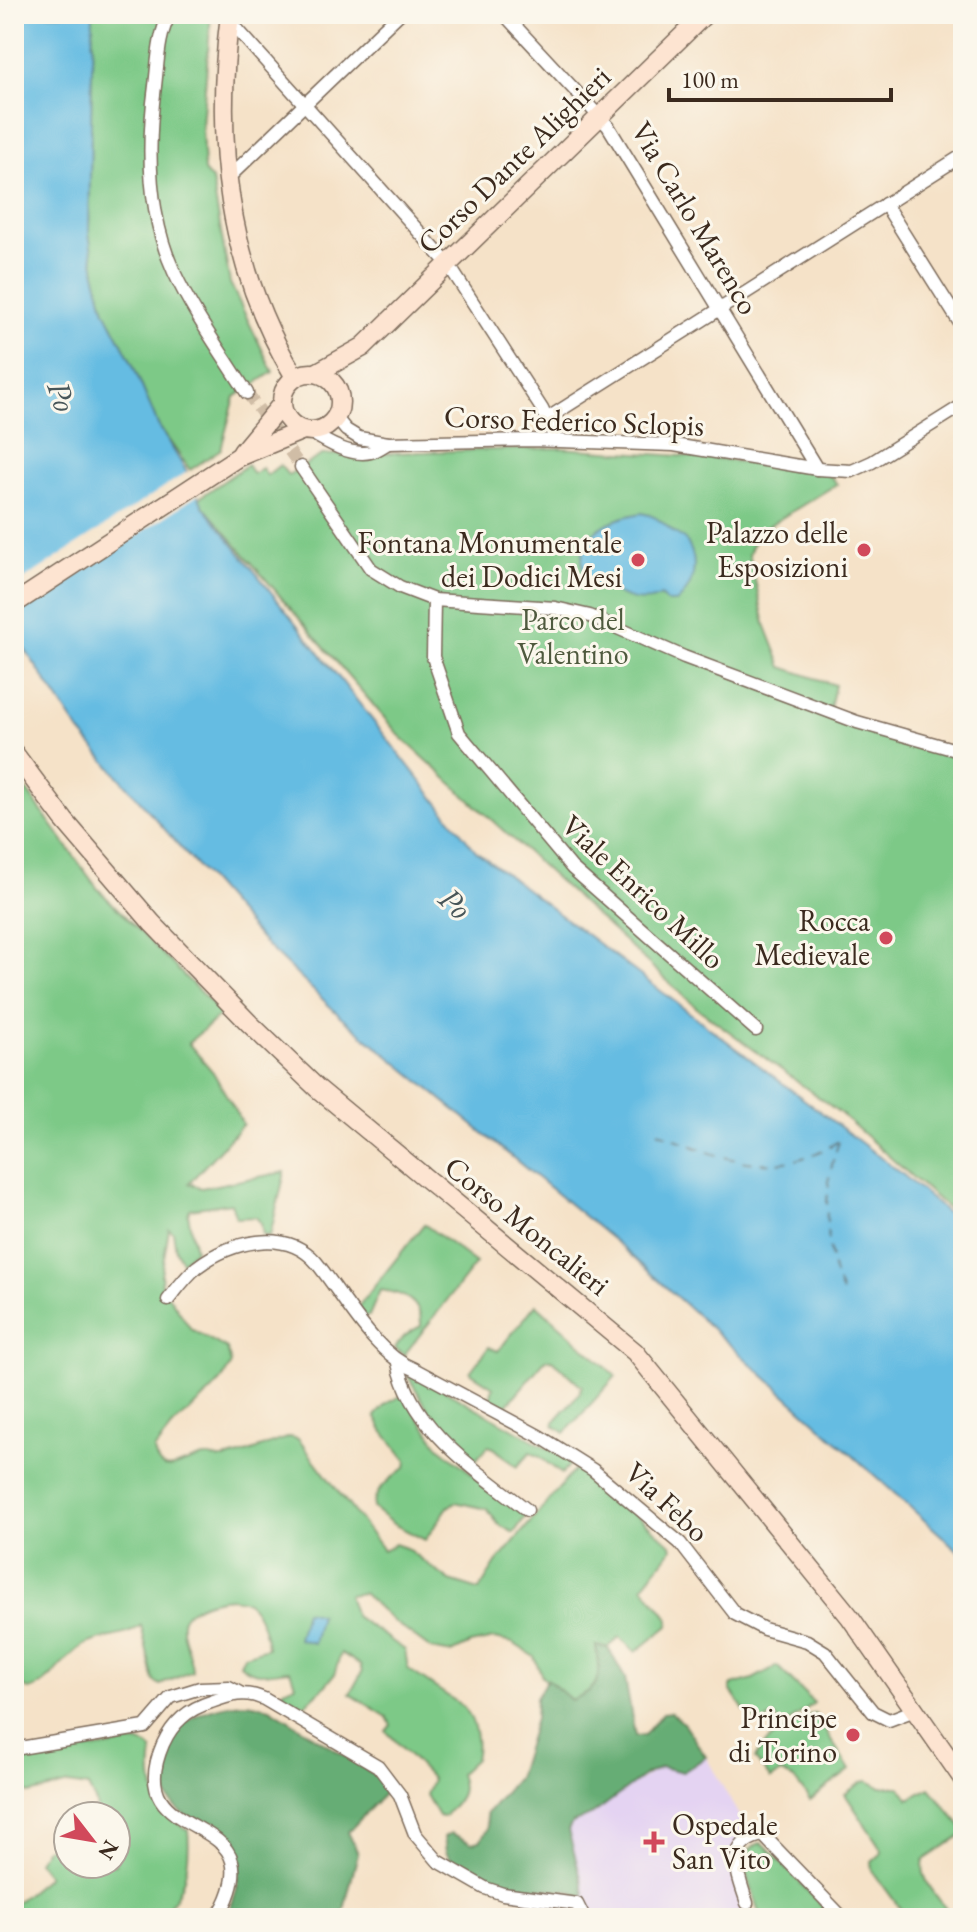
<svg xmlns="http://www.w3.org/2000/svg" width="977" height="1932" viewBox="0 0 977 1932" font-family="'EB Garamond',serif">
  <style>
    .built { fill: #e4d3f2 }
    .green { fill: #7dc987; stroke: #5c7a52; stroke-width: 2 }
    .forest { fill: #66ad74; stroke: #506c49; stroke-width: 2 }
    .water { fill: #65bce2; stroke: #507380; stroke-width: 2 }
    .pier { fill: #f5e2c8 }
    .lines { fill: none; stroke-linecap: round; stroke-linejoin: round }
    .ferry { stroke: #485659; stroke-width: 2; stroke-dasharray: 10 8; stroke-linecap: butt }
    .street-tunnel { stroke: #d0bda6; stroke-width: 12; stroke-dasharray: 12 6; stroke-linecap: butt }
    .street-casing { stroke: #7c6a5a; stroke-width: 15 }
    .secondary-casing { stroke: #7c6a5a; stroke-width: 21 }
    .street { stroke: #fff; stroke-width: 12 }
    .secondary { stroke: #fde4d1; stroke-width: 18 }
    .poi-dot { fill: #d1495b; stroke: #fbf7ec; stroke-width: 3 }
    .labels { text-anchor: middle; stroke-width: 6; stroke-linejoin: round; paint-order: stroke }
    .street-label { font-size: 30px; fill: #3b2a1e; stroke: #fbf7ec }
    .poi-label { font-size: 30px; fill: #3b2a1e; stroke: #fbf7ec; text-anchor: end }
    .park-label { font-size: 30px; fill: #4f5a3e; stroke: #fbf7ec }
    .water-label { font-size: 32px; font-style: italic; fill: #485659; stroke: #fbf7ec }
  </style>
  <rect width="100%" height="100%" fill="#fbf7ec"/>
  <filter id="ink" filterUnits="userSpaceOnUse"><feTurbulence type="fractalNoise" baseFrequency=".0125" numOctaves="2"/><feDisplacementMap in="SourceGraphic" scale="16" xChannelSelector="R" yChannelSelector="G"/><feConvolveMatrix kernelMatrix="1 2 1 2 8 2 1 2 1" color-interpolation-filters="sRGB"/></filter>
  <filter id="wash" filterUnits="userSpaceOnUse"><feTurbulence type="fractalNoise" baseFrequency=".006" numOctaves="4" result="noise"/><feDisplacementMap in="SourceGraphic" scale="32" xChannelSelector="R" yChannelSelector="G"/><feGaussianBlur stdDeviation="1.8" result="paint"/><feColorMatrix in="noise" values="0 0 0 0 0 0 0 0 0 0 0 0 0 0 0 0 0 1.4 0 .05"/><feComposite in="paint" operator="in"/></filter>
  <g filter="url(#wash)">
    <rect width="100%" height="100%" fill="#f5e2c8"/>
    <polygon class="built" points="706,1757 747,1830 733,1848 730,1857 744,1905 737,1918 593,1918 583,1897 585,1893 568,1830 572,1823 661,1767 683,1772"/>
    <g class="green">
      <polygon points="93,14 211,14 202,126 204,171 212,180 230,283 273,372 235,397 221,449 190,470 158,425 132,363 105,311 95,273 89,233"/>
      <polygon points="560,448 711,458 827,473 837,484 757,533 749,554 765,624 782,667 835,685 828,718 963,759 963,1222 840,1113 697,1008 399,735 203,506 199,498 247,465 253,474 262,468 267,475 280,465 288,475 322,455"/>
      <path d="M14,773L98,889L222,1014L188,1043L213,1072L243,1124L189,1183L201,1188L285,1172L270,1236L263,1235L261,1224L256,1217L236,1218L231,1203L190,1209L188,1214L195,1250L182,1262L176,1251L173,1232L169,1229L161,1274L162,1286L191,1329L227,1349L231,1364C219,1390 199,1402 179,1420C170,1428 162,1440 154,1450C160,1484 185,1459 205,1457C211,1456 217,1460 223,1459C246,1456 268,1443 290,1437L298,1439L383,1550L395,1544L406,1548L450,1581L479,1590L496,1563L576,1468H580L671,1544L672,1549L643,1586L669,1619L668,1626L636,1652L620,1637L608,1648L596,1646C600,1677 603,1688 571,1700L542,1676L534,1657L513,1643L494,1639L470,1644L452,1653L431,1649L393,1621L363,1593L348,1595L355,1616L405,1650L408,1669L464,1707C475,1721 479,1742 475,1759L459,1774C467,1795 457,1800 444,1817L438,1816L426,1795L432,1779L386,1731L391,1725L387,1717L350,1694L362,1672L360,1665L341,1653L334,1675L327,1684L298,1711L284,1702L281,1696L284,1690L295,1685L290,1670C270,1671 257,1679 240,1664L244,1655L267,1648C266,1635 259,1611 248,1603C234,1591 184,1604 182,1622C180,1639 192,1655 192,1671L160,1685L154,1681L141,1625C126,1639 101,1635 83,1646C63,1658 51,1684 30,1690L23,1686L14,1670Z"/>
      <path d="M424,1224L476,1263L404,1355L395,1348C401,1337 410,1331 421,1326C422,1300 402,1293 380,1290L369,1316H365L358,1307Z"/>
      <polygon points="536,1304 616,1376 565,1433 554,1425 554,1422 580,1393 582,1386 552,1360 546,1359 502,1411 489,1403 493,1387 470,1372 489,1347 498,1351"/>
      <polygon points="410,1373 414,1373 572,1462 562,1474 540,1457 530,1452 517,1467 494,1448 488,1446 474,1462 445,1437 409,1378"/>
      <path d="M403,1395L440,1448L526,1516L514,1533L498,1524L487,1509L455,1502L448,1507L425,1540L393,1524L373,1508C375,1487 391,1479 406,1467L407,1461L383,1431L375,1416L387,1403Z"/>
      <path d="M777,1666L814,1703L784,1726L774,1716L761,1724C753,1722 752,1712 744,1710L730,1689L732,1685L753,1679Z"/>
      <path d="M815,1714L850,1770L810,1800L794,1779L781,1773L771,1779L755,1759C762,1740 792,1726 809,1715Z"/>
      <path d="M137,1742L148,1746L153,1751C148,1788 155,1810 188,1830C191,1863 184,1896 157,1918H14V1904L47,1877V1874L37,1861L46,1848L68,1841V1864H116V1816H98L96,1803L88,1787L69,1784L29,1794L17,1783V1770L23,1760Z"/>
      <path d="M868,1781L880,1787H900L909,1799L930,1788L962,1827L963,1834L924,1860C918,1881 943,1901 952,1918H907L872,1870L871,1863L881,1854L882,1850L845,1794L862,1782Z"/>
      <path d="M761,1843L765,1845L833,1918H762L743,1864C745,1854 751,1846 761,1843Z"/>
    </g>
    <g class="forest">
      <path d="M596,1646L608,1648L625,1678L635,1736L644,1735L663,1713L671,1712L684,1724L706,1757L683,1772L661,1767L645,1775L593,1814L572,1823L568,1830L585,1893L583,1897L569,1891L494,1884L452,1861L446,1852L444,1837L451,1833L471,1843L480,1841L488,1828L486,1814L517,1778L535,1719L536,1698L547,1679L571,1700C603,1689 600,1677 596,1646Z"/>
      <path d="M249,1703L270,1708L378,1777L387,1791L348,1832L358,1853L342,1918H225C236,1898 246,1869 233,1848C220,1826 190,1824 174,1806C151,1781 164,1737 190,1719C206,1709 230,1703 249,1703Z"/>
    </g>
    <g class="water">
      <polygon points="14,14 93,14 89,233 95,273 105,311 132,363 158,425 187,472 203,506 476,851 901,1173 947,1213 963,1230 963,1555 617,1243 340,1016 262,941 80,732 16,636"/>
      <path d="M642,513C656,516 659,520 669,528C675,534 684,537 688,544C700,564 693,589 676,602H666L661,596C644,606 615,599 605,582L594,586L586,580C570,536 607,519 642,513Z"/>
      <polygon points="305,1611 320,1615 313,1643 298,1639"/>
    </g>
    <polygon class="pier" points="190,470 201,493 14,617 14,586"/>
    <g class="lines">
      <g class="ferry">
        <path d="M658,1131C721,1160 777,1182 840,1140"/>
        <path d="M839,1142C822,1185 822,1256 844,1297"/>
      </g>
    </g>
  </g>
  <g filter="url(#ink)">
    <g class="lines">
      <polyline class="street-tunnel" points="247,393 301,467"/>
      <g class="street-casing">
        <g id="street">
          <path d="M170,14C158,35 158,62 155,86C147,146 148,215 174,272C194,315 222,353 247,393"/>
          <polyline points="504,14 608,126 817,469"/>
          <polyline points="228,19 448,264 542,409 556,440"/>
          <polyline points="227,179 399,14"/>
          <polyline points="885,204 963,328"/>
          <polyline points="336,418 346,430 359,438 388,443 531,440 674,445 817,469 852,471 872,462 963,405"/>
          <polyline points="548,418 963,155"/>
          <path d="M310,432C326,442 351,457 371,452C376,451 383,446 388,443"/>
          <polyline points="301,467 371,569 400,587 434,600 555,608 590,616 684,657 857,722 963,752"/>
          <polyline points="434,600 433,657 459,733 572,868 756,1030"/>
          <path d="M168,1300C177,1289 186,1276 197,1267C230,1242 285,1227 316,1262C344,1296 373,1353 414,1369L539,1436L593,1470L680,1543L735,1614L764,1629L807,1641L825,1652L873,1712L889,1720L915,1710"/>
          <path d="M398,1363C412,1430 477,1470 527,1510"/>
          <polyline points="14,1749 145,1727 171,1697 200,1688 229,1687 240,1693"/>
          <path d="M747,1903C739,1877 722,1843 763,1835L843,1918"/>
          <path d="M216,1918C227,1904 237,1879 232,1861C220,1817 127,1827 163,1744C173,1722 188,1709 211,1702C230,1695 245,1690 264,1699L378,1766L400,1795L415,1834L438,1861L485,1888L503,1894L577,1904L584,1918"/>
        </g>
      </g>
      <g class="secondary-casing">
        <g id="secondary">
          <path d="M230,14C214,142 227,266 295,377"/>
          <circle cx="311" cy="402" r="29"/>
          <polyline points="316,373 363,347 705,14"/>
          <polyline points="242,452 281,405"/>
          <polyline points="14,604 238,457 301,431"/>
          <polyline points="14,753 64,820 152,923 249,1023 317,1088 635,1352 850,1617 963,1779"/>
        </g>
      </g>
      <use href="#street" class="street"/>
      <use href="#secondary" class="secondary"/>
    </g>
  </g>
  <g class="poi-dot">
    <circle cx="864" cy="550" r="8"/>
    <circle cx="638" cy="560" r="8"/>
    <circle cx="886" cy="938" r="8"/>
    <circle cx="853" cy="1735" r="8"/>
    <path d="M650 1830h8v8h8v8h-8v8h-8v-8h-8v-8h8z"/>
  </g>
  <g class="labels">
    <g class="street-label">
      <text transform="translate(514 160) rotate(-44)" y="10">Corso Dante Alighieri</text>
      <text transform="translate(695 218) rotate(59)" y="10">Via Carlo Marenco</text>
      <text transform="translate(574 421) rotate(2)" y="10">Corso Federico Sclopis</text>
      <text transform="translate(643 892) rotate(43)" y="10">Viale Enrico Millo</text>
      <text transform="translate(527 1226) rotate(39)" y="10">Corso Moncalieri</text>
      <text transform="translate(667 1502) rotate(43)" y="10">Via Febo</text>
    </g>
    <g class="poi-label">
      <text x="848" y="543">Palazzo delle<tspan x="848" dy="34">Esposizioni</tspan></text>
      <text x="622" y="553">Fontana Monumentale<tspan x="622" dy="34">dei Dodici Mesi</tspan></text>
      <text x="870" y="931">Rocca<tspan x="870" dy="34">Medievale</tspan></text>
      <text x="837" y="1728">Principe<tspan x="837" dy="34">di Torino</tspan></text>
      <text x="672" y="1835" text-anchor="start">Ospedale<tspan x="672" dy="34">San Vito</tspan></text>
    </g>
    <g class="park-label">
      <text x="573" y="630">Parco del<tspan x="573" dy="34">Valentino</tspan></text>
    </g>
    <g class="water-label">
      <text transform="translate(62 396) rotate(71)" y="11">Po</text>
      <text transform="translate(455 903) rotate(42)" y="11">Po</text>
    </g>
  </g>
  <rect width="977" height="1932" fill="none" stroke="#fbf7ec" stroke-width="48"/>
  <g transform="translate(92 1840) rotate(121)"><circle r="38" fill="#fbf7ec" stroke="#aea59a" stroke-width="2"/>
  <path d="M0-6L14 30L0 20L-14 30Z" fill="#d1495b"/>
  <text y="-12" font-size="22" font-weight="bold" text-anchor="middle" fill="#3b2a1e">N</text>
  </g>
  <path d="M669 88v12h222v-12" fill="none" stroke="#3b2a1e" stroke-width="4"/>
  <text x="681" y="88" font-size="24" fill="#3b2a1e" stroke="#fbf7ec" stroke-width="6" paint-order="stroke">100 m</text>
</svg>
